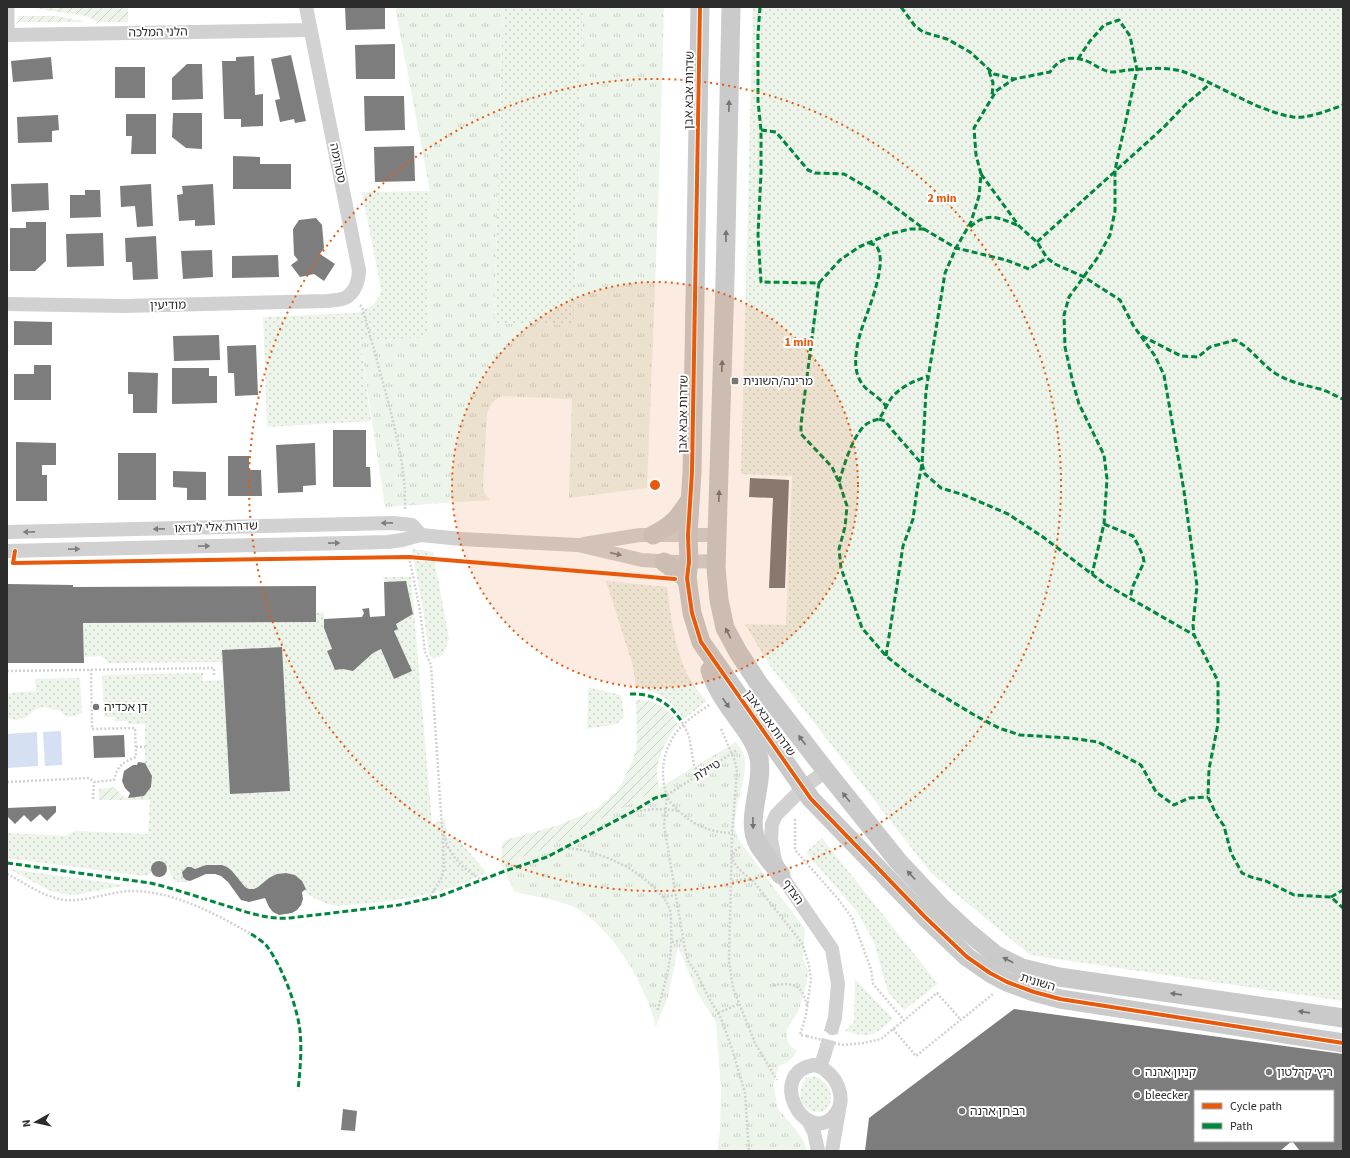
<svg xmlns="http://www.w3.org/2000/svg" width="1350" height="1158" viewBox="0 0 1350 1158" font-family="'Source Sans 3','Noto Sans Hebrew',sans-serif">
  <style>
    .grass { fill: url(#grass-dots); fill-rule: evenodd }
    .park { fill: url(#park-tufts) }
    .garden { fill: url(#garden-furrows) }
    .water { fill: #d5e0f2 }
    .building { fill: #7d7d7d }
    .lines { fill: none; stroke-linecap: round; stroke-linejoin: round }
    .street-tunnel { stroke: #d5d5d5; stroke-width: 14; stroke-dasharray: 14 7; stroke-linecap: butt }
    .path { stroke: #d1d1d1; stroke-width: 2.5; stroke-dasharray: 2 2; stroke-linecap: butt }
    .lane { stroke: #d1d1d1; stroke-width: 7 }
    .street { stroke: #d1d1d1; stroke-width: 14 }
    .secondary { stroke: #cacaca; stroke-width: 19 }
    .path-bridge { stroke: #d1d1d1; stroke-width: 2.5; stroke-dasharray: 2 2; stroke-linecap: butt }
    .quiet { stroke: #00873e; stroke-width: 3; stroke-dasharray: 6 3; stroke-linecap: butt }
    .cycleway-casing { stroke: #fff; stroke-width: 6 }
    .cycleway { stroke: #e8590c; stroke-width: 4 }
    .oneway { fill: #737373 }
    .oneway2 { fill: #7e7e7e }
    .ring { fill: none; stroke: #e8590c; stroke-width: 2; stroke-dasharray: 2 4 }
    .poi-dot { fill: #767676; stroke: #fff; stroke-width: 1.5 }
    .labels { text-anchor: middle; stroke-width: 4; stroke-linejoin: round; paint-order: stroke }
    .street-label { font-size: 12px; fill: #2c2c2c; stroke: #fff }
    .poi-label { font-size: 12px; fill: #2c2c2c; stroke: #fff; text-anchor: start }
    .centre { fill: #e8590c; stroke: #fff; stroke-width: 2 }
    .ring-label { font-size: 12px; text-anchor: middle; font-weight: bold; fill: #e8590c; stroke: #fff; stroke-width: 4; stroke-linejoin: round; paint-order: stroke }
  </style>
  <defs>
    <pattern id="grass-dots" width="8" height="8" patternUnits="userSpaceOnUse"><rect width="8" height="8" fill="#edf4ea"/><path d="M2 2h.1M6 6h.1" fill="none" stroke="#cbd1c9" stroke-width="1.8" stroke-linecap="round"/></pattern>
    <pattern id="park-tufts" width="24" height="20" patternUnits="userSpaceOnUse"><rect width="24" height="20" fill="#edf4ea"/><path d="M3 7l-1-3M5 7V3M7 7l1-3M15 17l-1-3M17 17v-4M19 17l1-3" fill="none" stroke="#cbd1c9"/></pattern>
    <pattern id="garden-furrows" width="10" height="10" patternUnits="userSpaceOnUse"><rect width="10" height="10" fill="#edf4ea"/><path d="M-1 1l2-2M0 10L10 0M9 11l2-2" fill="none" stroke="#cbd1c9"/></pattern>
  </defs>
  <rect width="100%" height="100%" fill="#fff"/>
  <g class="grass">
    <polygon points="503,7 583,7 574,325 494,323"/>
    <polygon points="753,7 1343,7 1343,1001 1030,955 931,873 770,666 745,624 786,625 792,476 741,474"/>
    <polygon points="430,191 428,338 360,341 371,421 267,427 263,317 356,313 372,306 380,296 381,288 362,192"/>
    <polygon points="413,549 433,552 449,638 444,653 440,657 432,658 429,653 423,609 412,552"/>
    <path d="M383,577H411L432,824L445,819L447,838H457L486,872C451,893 402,900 361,904C349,905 337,908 325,903C321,901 313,898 309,895C301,887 303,874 286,873C270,872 260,892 248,889C245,888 242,883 240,881C225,863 217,861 195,869C187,864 180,870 184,879L190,881C166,888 175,868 161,861L154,862L151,868V872L149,875L143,876L7,858V833L65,836L75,831L148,834L150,800H127L128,798L143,796L150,787L152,776L145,763V724H128V721H115V717H104L102,675L203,673V681L223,680L222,662L107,663L106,659L101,656L84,657L83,623L316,622V613L324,612V628L332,649L327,652L335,670L343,669L353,671L373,653L381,649L394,679V631L398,629L396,624L413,614L406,582H384ZM282,647L290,790L230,794L222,651Z"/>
    <path d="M606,581L667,587C671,618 675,651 690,679C694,687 701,694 707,701L684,719C672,700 658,691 636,687L633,666Z"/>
    <polygon points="80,678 82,713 75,716 66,717 61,711 43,707 34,710 28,716 16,720 7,718 7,679 8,693 36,691 35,679"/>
    <polygon points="588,687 621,695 624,716 617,724 587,729"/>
    <polygon points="822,838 938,984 904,1010 888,992 874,942 858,913 806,852"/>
    <polygon points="9,869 126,885 75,895 64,894 51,891"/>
    <path d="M855,979L893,1019C873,1037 871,1038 845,1031L854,1022Z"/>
    <path d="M814,1076C822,1079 828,1083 830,1092C837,1127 783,1113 806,1078Z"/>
  </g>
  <g class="park">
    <path d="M395,7H503L494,323L574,325L583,7H664L659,185L647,488L569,498L572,399L504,396C494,399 491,403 487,413L483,487L485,494L490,500L385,507L360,341L428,337L430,191Z"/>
    <path d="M736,742C738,745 741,749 743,752C751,771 733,806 735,828C736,839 746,849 752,857C769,882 787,905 805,929L803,958L808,971L807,983L798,1012L787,1029V1040L791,1046L797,1051C792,1059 787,1063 779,1066L773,1084L778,1109L796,1130L804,1142L807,1151H717L720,1130L721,1090L716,1022L698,994L678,947L668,997L656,1026C645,984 613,928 574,907C570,905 564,904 560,902C545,898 530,895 515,892L501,865L547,848L659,788Z"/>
  </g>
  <g class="garden">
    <polygon points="39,7 128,7 128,22 98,22 86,16 39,9"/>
    <polygon points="18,16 57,16 86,22 18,22"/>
    <path d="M636,700C654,699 670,708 678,725C666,739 657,757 657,775C657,780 659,784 659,788L547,848L501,865L502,844L505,840L559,825L598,808L619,789L633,760L637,746Z"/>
    <polygon points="115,787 122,796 128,798 127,800 99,800 99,789"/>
  </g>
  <g class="water">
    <polygon points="61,731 62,765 45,766 43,732"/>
    <polygon points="37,732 38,766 7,768 7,734"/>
  </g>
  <g class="building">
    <polygon points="345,7 385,7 385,29 346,30"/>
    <polygon points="395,44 395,79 356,79 355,45"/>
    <polygon points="291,55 306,121 295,123 294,119 280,122 275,100 280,99 271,59"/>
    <polygon points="254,56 255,95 263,94 263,126 241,127 241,119 224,119 222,61 236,61 236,57"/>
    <polygon points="51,57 53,79 13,82 11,61"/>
    <polygon points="187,64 202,64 203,99 172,100 172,78"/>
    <rect x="115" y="67" width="30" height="31"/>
    <polygon points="364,96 404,96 405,130 365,131"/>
    <polygon points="173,113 202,113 202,149 186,148 172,137"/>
    <polygon points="126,114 156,114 156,154 131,154 132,136 126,136"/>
    <polygon points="58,115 59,130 52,131 52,142 18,143 17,117"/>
    <polygon points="414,146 415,181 375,182 374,147"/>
    <polygon points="233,156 260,157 260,164 291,164 291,189 233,189"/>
    <polygon points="48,183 49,210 12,212 11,184"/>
    <polygon points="151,184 153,226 137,227 135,206 121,207 120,186"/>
    <polygon points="213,184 215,225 195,226 195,220 179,221 177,195 183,194 182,186"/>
    <polygon points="85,190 100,190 101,217 70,218 70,195 85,195"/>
    <polygon points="316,218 322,225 324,248 320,254 335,264 324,281 314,274 300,277 291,265 298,260 294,255 293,229 299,220"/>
    <polygon points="26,222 46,222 46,261 35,271 10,271 10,228 26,228"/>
    <polygon points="103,233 104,266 67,267 66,234"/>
    <polygon points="156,236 158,279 133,280 132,262 126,262 125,238"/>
    <polygon points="212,250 213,277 183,279 181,251"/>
    <polygon points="278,255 279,277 232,278 232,256"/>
    <polygon points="14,321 52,322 52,345 14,345"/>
    <polygon points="219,335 220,360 174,361 173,336"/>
    <polygon points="256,345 258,395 235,396 234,373 228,373 227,346"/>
    <polygon points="34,365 51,365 51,400 14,400 14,374 34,374"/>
    <polygon points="172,368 209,368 209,376 217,376 217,403 172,404"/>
    <polygon points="128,372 158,373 157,413 133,413 133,394 128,394"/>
    <polygon points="333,430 366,430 366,467 370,467 371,487 333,487"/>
    <polygon points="16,442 56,443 56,465 42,465 42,475 47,475 47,501 16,501"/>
    <polygon points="315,443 316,485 303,486 303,492 278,493 276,445"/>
    <rect x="118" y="453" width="38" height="47"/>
    <polygon points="228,456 249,456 249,470 261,470 262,496 228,496"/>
    <polygon points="173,471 206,472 206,500 187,500 187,488 173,487"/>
    <polygon points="750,478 789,480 785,588 769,588 773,498 749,497"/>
    <polygon points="406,581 413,614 396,624 398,629 394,631 412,671 394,679 381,649 373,653 353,671 343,669 335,670 327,651 332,649 324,628 324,619 362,617 364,613 362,609 369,608 370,617 385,616 384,582"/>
    <polygon points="7,584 73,585 73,587 316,586 316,622 83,623 84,663 7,663"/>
    <polygon points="282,647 290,791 230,794 222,650"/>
    <polygon points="124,735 125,757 94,758 93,736"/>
    <polygon points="138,762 145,763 152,776 151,787 144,796 128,798 130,793 125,788 122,781 124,771 133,765 137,765"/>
    <polygon points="56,806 56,812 47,821 40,814 31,822 24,815 15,824 7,816 7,808"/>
    <circle cx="159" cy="869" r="8"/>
    <polygon points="206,865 222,865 227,867 232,871 245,887 249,889 254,889 258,887 269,878 277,874 286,873 295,875 302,881 306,889 302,892 303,899 301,905 297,910 292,913 279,915 273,912 269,907 265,898 249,902 241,900 228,882 221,876 215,874 206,874 190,881 186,880 183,877 182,872 187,867 191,867 195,869"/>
    <polygon points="1014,1009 1343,1054 1343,1151 1300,1151 1292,1141 1333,1141 1333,1091 1195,1091 1195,1141 1292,1141 1280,1151 865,1151 869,1118"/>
    <polygon points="343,1109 357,1111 355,1131 341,1130"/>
  </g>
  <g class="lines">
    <polyline class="street-tunnel" points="825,1053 832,1028"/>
    <g class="path">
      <path d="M360,305L362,307C372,342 382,378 391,413C399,446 406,475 405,509"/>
      <polyline points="409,557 420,610 425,652 431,665 443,842 444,867 442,877 428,900"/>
      <polyline points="7,671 214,668 214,677"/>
      <path d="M709,705C699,712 688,719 680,728C662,747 657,781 671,803C674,806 677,809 680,812C695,826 712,833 733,833"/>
      <polyline points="682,722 689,736 694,765 699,775"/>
      <polyline points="721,729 735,761 737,772 732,833 729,961 733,988 755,1043 777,1080"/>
      <polyline points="136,747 145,747"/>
      <path d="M7,782L89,778L94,782L114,780C118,766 121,763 136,757L135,728L92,729L91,670"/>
      <polyline points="667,795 664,826 685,949 688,961 697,974 710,1000 721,1018 733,1052 745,1093 749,1151"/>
      <polyline points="667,795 737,750"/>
      <polyline points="93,799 94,782"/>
      <path d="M632,812C649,809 663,808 679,811"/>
      <polyline points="795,819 795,850 839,900 852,918 871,969 873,984 904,1020"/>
      <path d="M444,835C449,856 464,870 482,880"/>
      <path d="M740,847C721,857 743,873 752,880"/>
      <path d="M564,848C587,849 605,856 625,866C640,874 665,893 670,910C671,916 671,922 671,928C673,959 665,983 657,1012"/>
      <path d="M7,874C29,885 51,903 77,900C98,898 117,890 138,891C179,894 216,914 251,934"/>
      <polyline points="732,881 746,879 753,881 802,943 809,965 811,979 806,1015 800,1035 807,1036"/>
      <polyline points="663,897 676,895"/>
      <polyline points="672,942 683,940"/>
      <path d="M773,985C795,983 801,984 807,1005"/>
      <polyline points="718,1013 739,1004"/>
      <polyline points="893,1029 916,1056 993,994"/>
      <polyline points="842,1045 864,1043 881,1039 937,993 961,1020"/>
    </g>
    <polyline class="lane" points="11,7 11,35"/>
    <g class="street">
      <polyline points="7,35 309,30"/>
      <path d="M7,304L124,306L328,301C334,300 340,300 345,298C355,293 359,280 359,270L306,7"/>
      <polyline points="7,532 393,523 412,525 421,535"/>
      <polyline points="584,544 640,535 717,535"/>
      <polyline points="7,551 388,542 402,540 421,535 461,539 578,545 642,560 675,562 717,561"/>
      <polyline points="826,771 804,787 776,815 772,824 771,839 775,860 781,875 832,949 838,984 835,1018 832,1028"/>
      <path d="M814,1065C818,1066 822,1067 825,1070C840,1081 847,1103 833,1117C804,1145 766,1073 814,1065Z"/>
      <polyline points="820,1067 825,1053"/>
      <polyline points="808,1120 814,1132 818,1151"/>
      <polyline points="832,1151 839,1110"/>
    </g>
    <g class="secondary">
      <polyline points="700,7 692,472 688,535 689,562 687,578 692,613 701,642 811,799 925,917 967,957 990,973 1007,982 1034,992 1060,999 1343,1043"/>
      <polyline points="731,7 725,281 716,568 719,600 725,628 738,652 759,684 826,771 898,861 941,907 967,931 996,955 1022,968 1059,977 1343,1018"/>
      <path d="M653,535C673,525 679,517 690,500"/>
      <polyline points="664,562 683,576 688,582"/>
      <path d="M710,670C716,690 728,705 740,722C747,732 755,742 758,754C766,782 744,819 758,844C764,855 774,865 781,875"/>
    </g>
    <polyline class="path-bridge" points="807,1036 842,1045"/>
    <g class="quiet">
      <polyline points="760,7 758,35 758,101 761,130 761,173 758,235 761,282 819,283 801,424 801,434 832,467 839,482 847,506 845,527 839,549 841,568 862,628 886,656 910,675 931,689 976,716 999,728 1020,735 1070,738 1098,742 1141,765 1156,792 1174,805 1189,798 1208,797"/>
      <path d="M901,7L915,26L923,32L947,39L970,52L994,74L1014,79L1050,72C1060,57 1073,55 1089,62C1097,66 1103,71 1111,72C1116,72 1121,71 1126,70C1145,69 1166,66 1184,72C1221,85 1254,110 1293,117C1306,119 1330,110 1343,105"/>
      <polyline points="1078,59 1090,41 1104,25 1119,20 1130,36 1137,70 1115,170 1115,211 1110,235 1098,257 1069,297 1064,315 1065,347 1073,383 1079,404 1104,455 1107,479 1104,524 1092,574"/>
      <polyline points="989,71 993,83 992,97"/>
      <polyline points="761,130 776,132 808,170 815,173 844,174 875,192 924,229 956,248 1006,260 1029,269 1047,258"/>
      <polyline points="981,174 1019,226 1037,242 1047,258 1055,264 1084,277 1120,300 1133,325 1155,356 1164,375 1184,491 1197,586 1193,625 1194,635 1218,681 1218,724 1209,769 1208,797 1217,816 1224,826 1231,853 1242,873 1251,877 1266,881 1294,895 1331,897 1343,908"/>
      <path d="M970,227C988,211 1000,218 1019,226"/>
      <polyline points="1037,242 1164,127 1186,104 1210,84"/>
      <path d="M869,243C871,244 873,244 875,245C891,259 866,314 861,331C857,344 853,363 858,376C863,389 869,390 878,398C881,400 884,404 887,407"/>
      <polyline points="819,283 840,260 859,247 889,234 910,229 924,229"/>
      <path d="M1142,336L1181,356L1198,357L1210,347L1235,340C1252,348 1262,366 1278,375C1292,383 1305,385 1320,389C1328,391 1335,396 1343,399"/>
      <polyline points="879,419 885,421 893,431 922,464 925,474 941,488 964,495 1008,514 1043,537 1105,584 1194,635"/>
      <path d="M839,482C844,466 854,429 870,422C872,421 876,420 879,419C884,412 887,404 892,397C902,386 914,381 928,376"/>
      <polyline points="1104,524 1133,536 1138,545 1143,556 1144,562 1133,586 1130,598"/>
      <polyline points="886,656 903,546 913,519 917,490 922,464 926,391 945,273 956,248 971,222 979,196 981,174 976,155 974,128 996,91 1014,79"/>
      <path d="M630,694C653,693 670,703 682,722"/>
      <path d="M7,863L150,883C176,889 201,898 227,906C247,912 268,920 290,918L399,905L440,896L505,871L547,857L632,812L655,798L667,795"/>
      <polyline points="1331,897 1343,890"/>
      <path d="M251,934C256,937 262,941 266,945C282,966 297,1005 300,1031C302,1051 300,1071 298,1090"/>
    </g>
    <g class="cycleway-casing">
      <g id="cycleway">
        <polyline points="700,7 692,472 688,535 689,562 687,578 692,613 701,642 811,799 925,917 967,957 990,973 1007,982 1034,992 1060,999 1343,1043"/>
        <polyline points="15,551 13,563 409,557 675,579"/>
      </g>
    </g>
    <use href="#cycleway" class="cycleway"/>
  </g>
  <defs><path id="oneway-solid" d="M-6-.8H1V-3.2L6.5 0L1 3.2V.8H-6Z"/></defs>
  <g class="oneway">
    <use href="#oneway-solid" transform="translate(729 106) rotate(-89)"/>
    <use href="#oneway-solid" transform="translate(726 236) rotate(-89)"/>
    <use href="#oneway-solid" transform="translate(722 366) rotate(-88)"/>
    <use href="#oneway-solid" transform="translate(719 496) rotate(-88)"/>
    <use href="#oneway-solid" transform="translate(728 633) rotate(-117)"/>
    <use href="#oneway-solid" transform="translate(726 703) rotate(55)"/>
    <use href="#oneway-solid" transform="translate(802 740) rotate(-127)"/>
    <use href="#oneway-solid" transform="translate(846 797) rotate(-129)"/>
    <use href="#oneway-solid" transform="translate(753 823) rotate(89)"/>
    <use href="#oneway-solid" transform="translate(911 875) rotate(-133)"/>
    <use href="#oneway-solid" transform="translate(1008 960) rotate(-153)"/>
    <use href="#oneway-solid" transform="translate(1176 994) rotate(-172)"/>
    <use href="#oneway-solid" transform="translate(1304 1012) rotate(-172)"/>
  </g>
  <g class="oneway2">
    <use href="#oneway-solid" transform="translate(387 523) rotate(179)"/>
    <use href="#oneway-solid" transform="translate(159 529) rotate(179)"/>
    <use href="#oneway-solid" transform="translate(29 532) rotate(179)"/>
    <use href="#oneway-solid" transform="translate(334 543) rotate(-1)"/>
    <use href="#oneway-solid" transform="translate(204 546) rotate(-1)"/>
    <use href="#oneway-solid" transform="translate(74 549) rotate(-1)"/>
    <use href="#oneway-solid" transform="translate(616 554) rotate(13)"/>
  </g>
  <circle cx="655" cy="485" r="203" fill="#e8590c" fill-opacity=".12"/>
  <g class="ring">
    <circle cx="655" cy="485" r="203"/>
    <circle cx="655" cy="485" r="406"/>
  </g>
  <g class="poi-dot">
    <rect x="731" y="377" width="8" height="8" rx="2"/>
    <circle cx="96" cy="707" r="4"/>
    <circle cx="1137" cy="1072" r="4"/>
    <circle cx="1269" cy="1072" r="4"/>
    <circle cx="1137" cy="1095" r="4"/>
    <circle cx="962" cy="1111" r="4"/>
  </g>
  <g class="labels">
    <g class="street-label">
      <text transform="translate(158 32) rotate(-1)" y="4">הלני המלכה</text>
      <text transform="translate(689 90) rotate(-89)" y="4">שדרות אבא אבן</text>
      <text transform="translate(338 163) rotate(78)" y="4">סטרומה</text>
      <text transform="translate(168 305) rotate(-1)" y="4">מודיעין</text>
      <text transform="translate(683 414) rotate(-89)" y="4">שדרות אבא אבן</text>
      <text transform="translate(216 527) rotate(-2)" y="4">שדרות אלי לנדאו</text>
      <text transform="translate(770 723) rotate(54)" y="4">שדרות אבא אבן</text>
      <text transform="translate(707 770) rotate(-32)" y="4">טיילת</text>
      <text transform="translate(793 892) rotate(55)" y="4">הצדף</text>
      <text transform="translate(1038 982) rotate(17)" y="4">השונית</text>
    </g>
    <g class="poi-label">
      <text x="743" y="385">מרינה/השונית</text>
      <text x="104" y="711">דן אכדיה</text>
      <text x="1145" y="1076">קניון ארנה</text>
      <text x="1277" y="1076">ריץ׳ קרלטון</text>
      <text x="1145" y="1099">bleecker</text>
      <text x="970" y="1115">רב חן ארנה</text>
    </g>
  </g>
  <circle cx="655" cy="485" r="6" class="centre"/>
  <g class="ring-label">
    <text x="942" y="202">2 min</text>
    <text x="799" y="346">1 min</text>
  </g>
  <rect width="1350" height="1158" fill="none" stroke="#2c2c2c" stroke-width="16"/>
  <rect x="1194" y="1090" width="140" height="52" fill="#ffffff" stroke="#ababab"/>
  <rect x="1202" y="1103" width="20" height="6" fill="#e8590c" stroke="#ababab"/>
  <text x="1230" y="1110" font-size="12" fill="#2c2c2c">Cycle path</text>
  <rect x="1202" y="1123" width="20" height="6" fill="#00873e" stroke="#ababab"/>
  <text x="1230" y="1130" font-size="12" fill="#2c2c2c">Path</text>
  <g transform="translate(36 1122) rotate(262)" stroke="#ffffff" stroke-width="3" paint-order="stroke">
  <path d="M0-3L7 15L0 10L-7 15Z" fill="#2c2c2c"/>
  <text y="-6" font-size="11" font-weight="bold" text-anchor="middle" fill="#2c2c2c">N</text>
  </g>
</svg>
